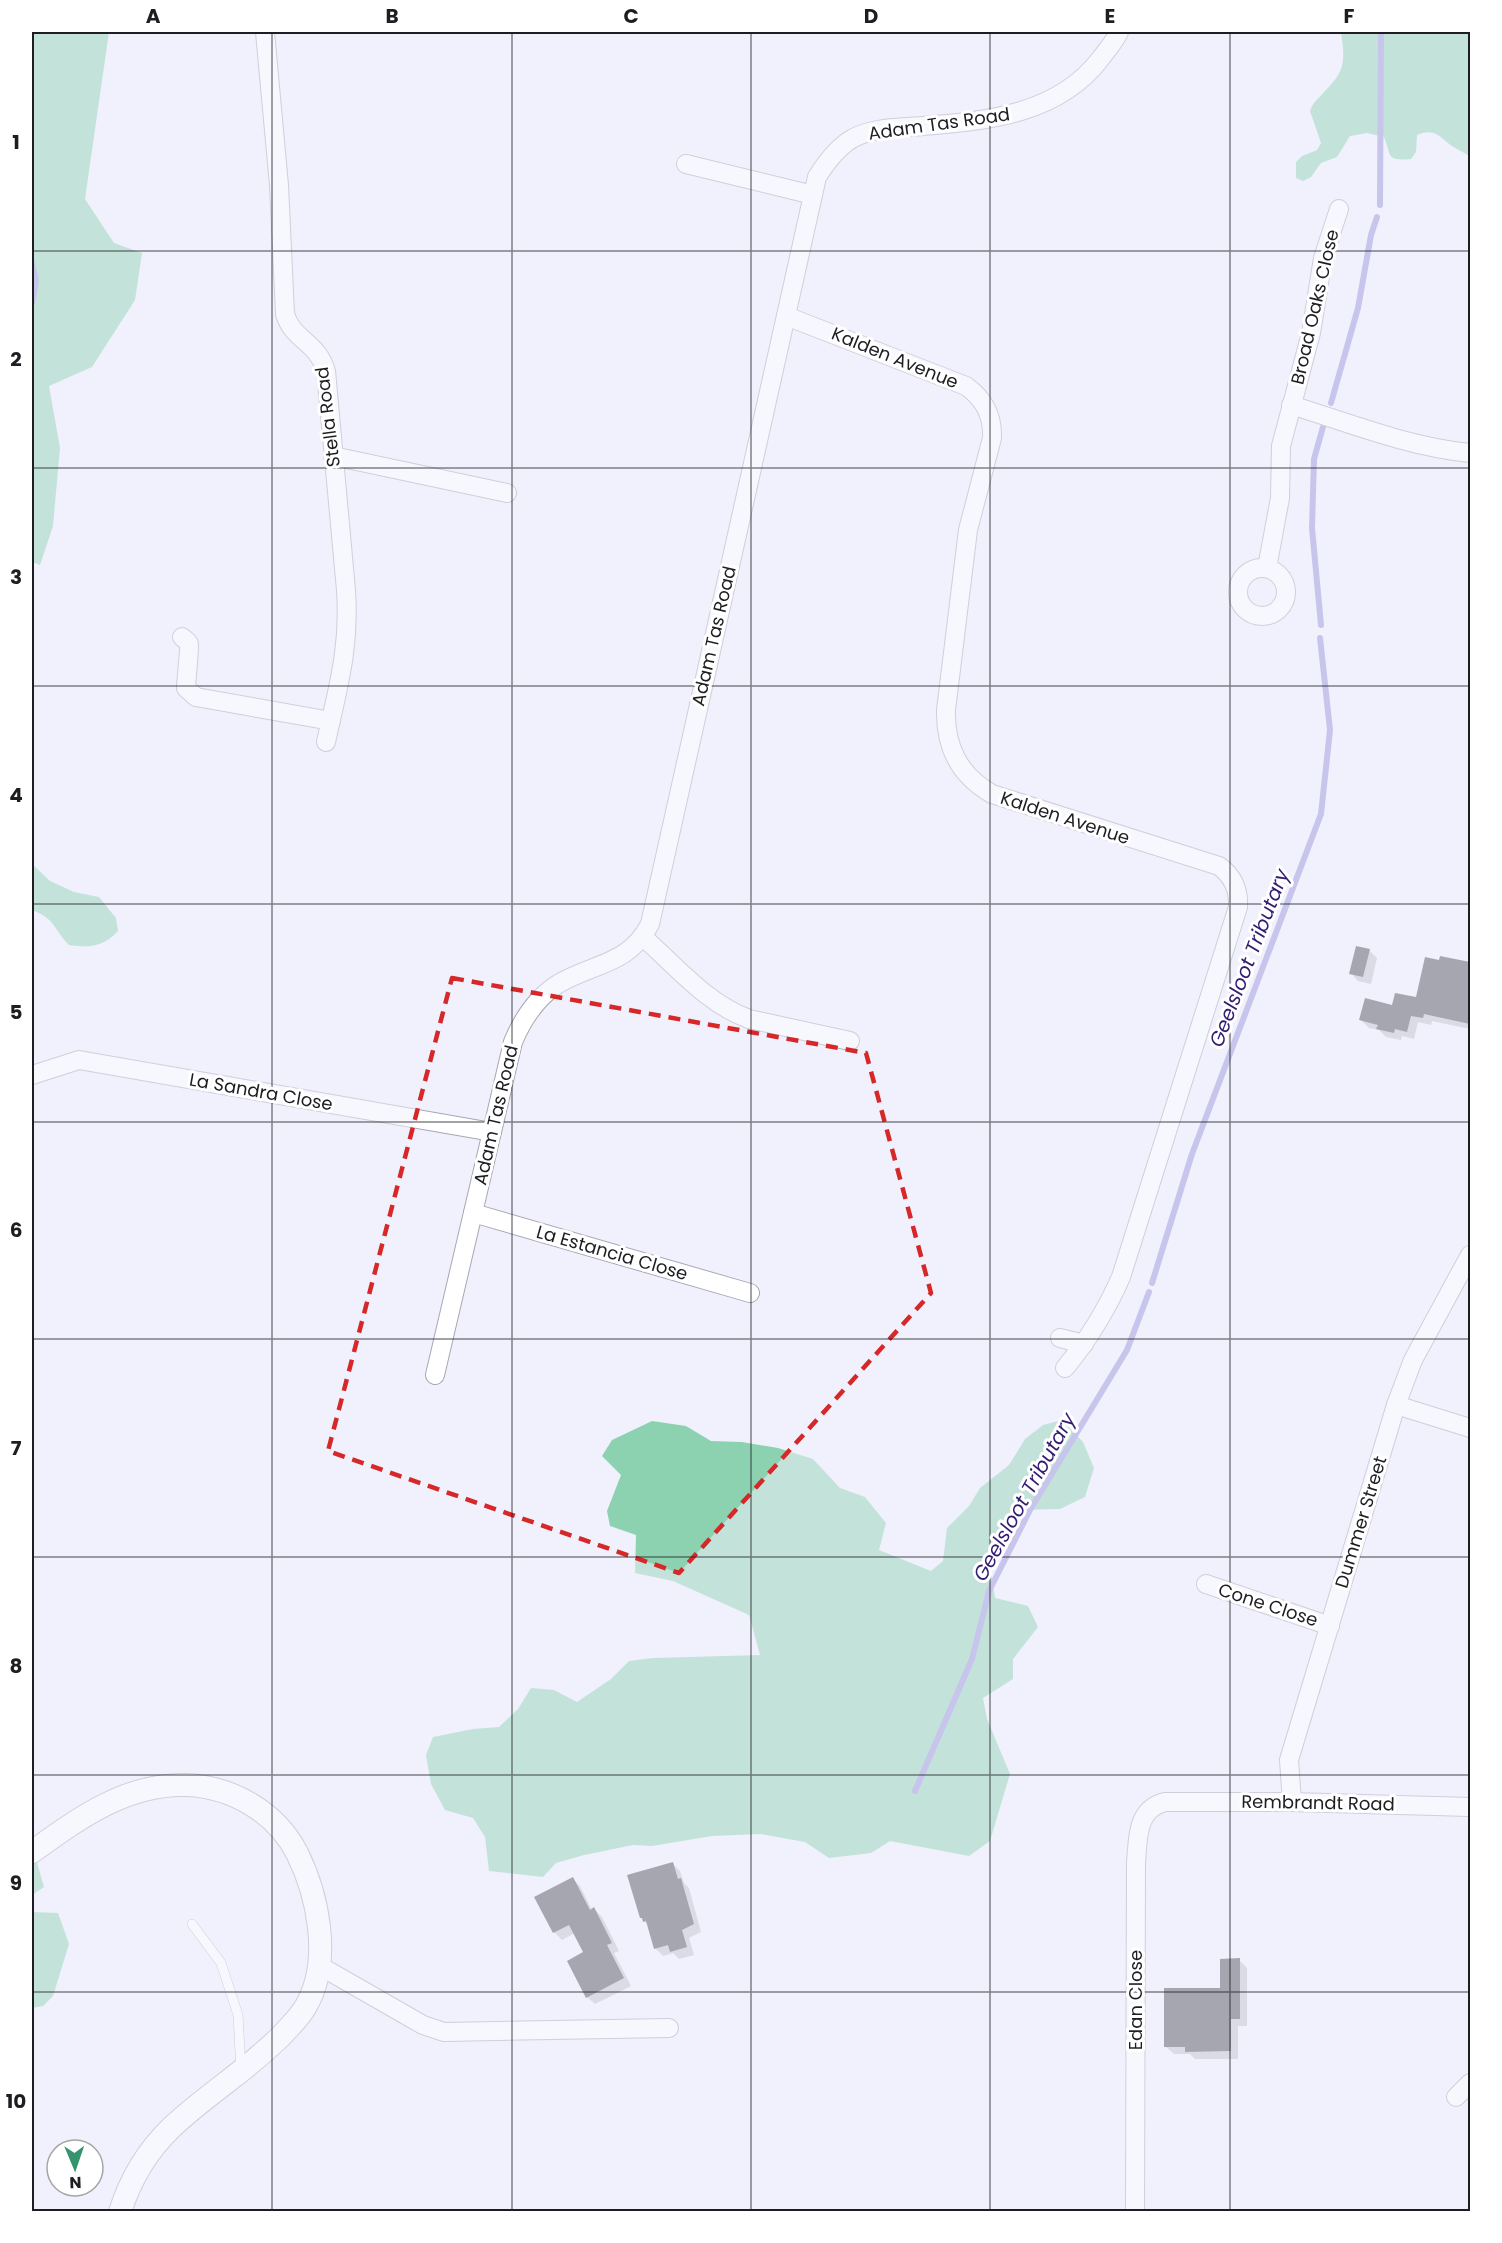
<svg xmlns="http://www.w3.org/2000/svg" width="1502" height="2243" viewBox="0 0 1502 2243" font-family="Poppins,sans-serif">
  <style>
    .green { fill: #8cd2b0 }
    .shadow { fill: #0003 }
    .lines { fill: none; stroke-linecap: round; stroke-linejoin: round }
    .stream { stroke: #9790d8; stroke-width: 6 }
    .building { fill: #4d4c56 }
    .service-casing { stroke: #a8a7b3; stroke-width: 10 }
    .minor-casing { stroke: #a8a7b3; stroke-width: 20 }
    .tertiary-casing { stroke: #a8a7b3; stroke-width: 24 }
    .service { stroke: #fff; stroke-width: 9 }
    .minor { stroke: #fff; stroke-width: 18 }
    .tertiary { stroke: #fff; stroke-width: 22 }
    .marked { fill: none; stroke: #d62828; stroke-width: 4.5; stroke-dasharray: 12 8; stroke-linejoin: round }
    .grid { fill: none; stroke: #1d1d22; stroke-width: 1.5; stroke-opacity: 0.55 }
    .labels { text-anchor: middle; stroke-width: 6; stroke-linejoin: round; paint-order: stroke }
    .street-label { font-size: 18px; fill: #1d1d22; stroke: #fff }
    .water-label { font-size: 20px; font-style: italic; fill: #331d72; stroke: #fff }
    .neatline { fill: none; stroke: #1d1d22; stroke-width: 2 }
    .grid-label { font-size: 20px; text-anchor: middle; font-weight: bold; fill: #1d1d22 }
  </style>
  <rect width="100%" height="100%" fill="#f1f1fd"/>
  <g class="green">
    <polygon points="32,32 109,32 85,199 114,243 142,253 135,300 92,367 49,386 60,448 53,526 40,565 32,562"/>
    <path d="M1341,32H1470V157C1466,153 1462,152 1457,149C1442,142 1438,126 1417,135L1416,152L1411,159C1385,161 1392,156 1384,137L1367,133L1350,136L1337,157L1321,163L1311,177L1303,181L1296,178V162L1302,156L1317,150L1321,143L1310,111C1313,102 1318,99 1324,92C1346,71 1345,60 1341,32Z"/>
    <path d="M32,864L50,881L74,892L99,897L116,918L118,931C103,947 90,948 69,945C53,929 56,919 32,910Z"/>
    <polygon points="1062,1420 1083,1442 1094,1468 1085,1497 1060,1509 1020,1510 1000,1533 990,1565 995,1598 1028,1606 1038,1627 1013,1659 1013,1679 983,1698 987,1719 1010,1774 990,1841 969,1856 890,1841 871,1853 829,1858 805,1842 761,1834 712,1836 652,1846 633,1845 584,1855 556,1863 543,1877 489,1871 485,1837 473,1818 445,1810 431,1784 426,1755 433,1737 473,1729 499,1727 518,1709 531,1688 554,1690 577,1702 611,1679 629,1661 653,1658 760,1655 749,1615 673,1581 635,1573 636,1535 610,1526 607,1511 621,1475 602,1456 612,1440 652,1421 686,1426 711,1441 742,1442 778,1448 813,1459 840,1488 865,1497 886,1523 879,1550 931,1571 943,1561 947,1528 969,1506 980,1488 1009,1465 1025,1439 1043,1425"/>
    <polygon points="36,1859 44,1887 32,1895 32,1862"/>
    <polygon points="32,1912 58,1913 69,1944 53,1996 43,2006 32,2008"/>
  </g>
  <g class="shadow">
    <polygon points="1369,950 1377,958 1371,984 1358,981 1351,973"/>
    <polygon points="1441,958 1470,964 1470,1029 1432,1021 1431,1025 1418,1022 1414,1039 1402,1036 1401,1040 1386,1037 1379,1030 1369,1028 1361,1020 1417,999"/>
    <polygon points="672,1863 680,1871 684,1883 689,1888 701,1932 689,1938 694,1955 679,1959 673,1953 663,1956 655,1948 648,1925 641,1917"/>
    <polygon points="573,1879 580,1886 592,1910 594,1909 602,1917 619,1951 614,1953 631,1986 595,2004 587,1997 585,1953 575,1933 562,1940 554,1932"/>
    <polygon points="1239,1960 1247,1968 1247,2026 1238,2026 1238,2059 1195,2059 1190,2054 1174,2054 1166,2047 1221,1990"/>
  </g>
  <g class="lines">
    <g class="stream">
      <polyline points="1380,205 1381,32"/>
      <polyline points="32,263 36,281 32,303"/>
      <polyline points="1331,403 1358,308 1371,235 1377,217"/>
      <polyline points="1321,625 1312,528 1314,459 1323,427"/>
      <polyline points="1152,1283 1192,1154 1321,814 1330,730 1320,638"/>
      <polyline points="915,1791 972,1659 989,1591 1030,1510 1127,1350 1149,1292"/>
    </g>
  </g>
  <g class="building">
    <polygon points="1356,946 1370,949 1363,977 1349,974"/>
    <polygon points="1440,956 1470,962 1470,1024 1424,1014 1423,1018 1411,1016 1407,1032 1395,1029 1394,1033 1376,1029 1378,1025 1359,1020 1365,998 1392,1005 1395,993 1416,997 1425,957 1439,960"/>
    <polygon points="673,1862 678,1879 681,1878 694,1924 682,1930 687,1947 670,1952 668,1945 654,1949 646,1921 643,1922 642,1918 640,1918 627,1875"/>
    <polygon points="573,1877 590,1910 594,1907 612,1943 607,1945 624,1978 586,1998 567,1961 583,1952 569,1925 553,1933 534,1897"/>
    <polygon points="1240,1958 1240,2019 1231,2019 1231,2051 1185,2052 1185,2047 1164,2047 1164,1988 1220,1988 1220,1959"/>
  </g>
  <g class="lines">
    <g class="service-casing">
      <polyline id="service" points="192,1924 221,1963 238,2015 241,2070"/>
    </g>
    <g class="minor-casing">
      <g id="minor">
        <path d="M265,32L279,185L285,314C293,341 317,341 326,371L346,590C350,648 338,687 326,742"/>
        <polyline points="686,164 813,195"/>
        <path d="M786,316L966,386C984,399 993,415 992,438L968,530L946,710C945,747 959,775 992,794L1219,866C1233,876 1239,889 1238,907L1121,1277C1106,1311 1088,1340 1065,1368"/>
        <path d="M1291,405C1349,423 1409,447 1470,453"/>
        <polyline points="333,456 507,493"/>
        <circle cx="1262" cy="592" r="24"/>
        <polyline points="1267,568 1280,498 1281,446 1311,333 1323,258 1339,209"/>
        <path d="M182,637C184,639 188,641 189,644C190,647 186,681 186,688L196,697L331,721"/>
        <path d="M643,937C676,966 707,1004 749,1019L850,1041"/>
        <polyline points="32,1075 79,1060 492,1132"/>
        <polyline points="473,1213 750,1293"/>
        <polyline points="1060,1338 1084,1344"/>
        <path d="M435,1375L513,1042C523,1018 536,998 558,984C593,963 629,965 650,924L817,177C825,164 835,151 847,142C868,127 898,128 923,126C988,121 1059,114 1101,58C1107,50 1115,41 1119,32"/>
        <polyline points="1396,1405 1470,1428"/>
        <polyline points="1206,1584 1330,1626"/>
        <polyline points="1292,1802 1289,1760 1396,1405 1413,1360 1470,1255"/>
        <polyline points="320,1966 423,2025 444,2032 669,2028"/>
        <polyline points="1456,2097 1470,2083"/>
        <path d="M1135,2212L1136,1863C1138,1839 1136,1809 1165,1802H1292L1470,1807"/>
      </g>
    </g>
    <g class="tertiary-casing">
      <path id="tertiary" d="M32,1852C78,1819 126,1783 187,1785C232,1787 276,1812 297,1853C309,1877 316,1901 319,1927C322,1954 320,1982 306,2006C300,2017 291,2025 283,2034C249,2069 207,2094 172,2127C148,2150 130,2180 120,2212"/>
    </g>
    <use href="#service" class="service"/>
    <use href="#minor" class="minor"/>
    <use href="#tertiary" class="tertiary"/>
  </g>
  <path d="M0 0H1502V2243H0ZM452,978L866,1053L931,1293L679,1573L328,1451Z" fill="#f1f1fd" fill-opacity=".55" fill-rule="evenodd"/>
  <path class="marked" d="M452,978L866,1053L931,1293L679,1573L328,1451Z"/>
  <path class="grid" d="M272,32V2212M512,32V2212M751,32V2212M990,32V2212M1230,32V2212M32,251H1470M32,468H1470M32,686H1470M32,904H1470M32,1122H1470M32,1339H1470M32,1557H1470M32,1775H1470M32,1992H1470"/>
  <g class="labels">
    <g class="street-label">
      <text transform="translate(939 124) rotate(-8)" y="6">Adam Tas Road</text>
      <text transform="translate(1315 307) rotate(-77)" y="6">Broad Oaks Close</text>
      <text transform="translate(895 358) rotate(22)" y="6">Kalden Avenue</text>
      <text transform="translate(328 417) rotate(-97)" y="6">Stella Road</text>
      <text transform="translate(714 636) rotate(-77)" y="6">Adam Tas Road</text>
      <text transform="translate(1065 818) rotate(18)" y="6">Kalden Avenue</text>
      <text transform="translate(261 1092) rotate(10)" y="6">La Sandra Close</text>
      <text transform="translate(496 1115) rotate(-77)" y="6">Adam Tas Road</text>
      <text transform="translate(612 1253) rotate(16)" y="6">La Estancia Close</text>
      <text transform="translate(1361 1522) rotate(-73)" y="6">Dummer Street</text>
      <text transform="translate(1268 1605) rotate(18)" y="6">Cone Close</text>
      <text transform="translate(1318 1803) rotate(1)" y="6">Rembrandt Road</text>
      <text transform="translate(1136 2000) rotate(-90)" y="6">Edan Close</text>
    </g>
    <g class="water-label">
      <text transform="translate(1249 958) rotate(-69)" y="7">Geelsloot Tributary</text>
      <text transform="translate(1024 1497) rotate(-61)" y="7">Geelsloot Tributary</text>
    </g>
  </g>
  <rect width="1502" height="2243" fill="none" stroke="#ffffff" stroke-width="66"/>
  <g transform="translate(75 2168) rotate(178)"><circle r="28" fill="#ffffff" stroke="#a5a5a7" stroke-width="1.5"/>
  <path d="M0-4.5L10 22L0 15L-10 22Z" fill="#34946d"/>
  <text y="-9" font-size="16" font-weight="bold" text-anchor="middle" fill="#1d1d22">N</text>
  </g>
  <rect x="33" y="33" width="1436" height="2177" class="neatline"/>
  <g class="grid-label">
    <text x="153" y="23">A</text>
    <text x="392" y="23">B</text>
    <text x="631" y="23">C</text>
    <text x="871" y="23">D</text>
    <text x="1110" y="23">E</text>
    <text x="1349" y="23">F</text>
    <text x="16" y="149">1</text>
    <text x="16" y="366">2</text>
    <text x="16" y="584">3</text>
    <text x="16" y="802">4</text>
    <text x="16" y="1019">5</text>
    <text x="16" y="1237">6</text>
    <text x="16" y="1455">7</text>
    <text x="16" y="1673">8</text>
    <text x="16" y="1890">9</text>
    <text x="16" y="2108">10</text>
  </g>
</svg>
